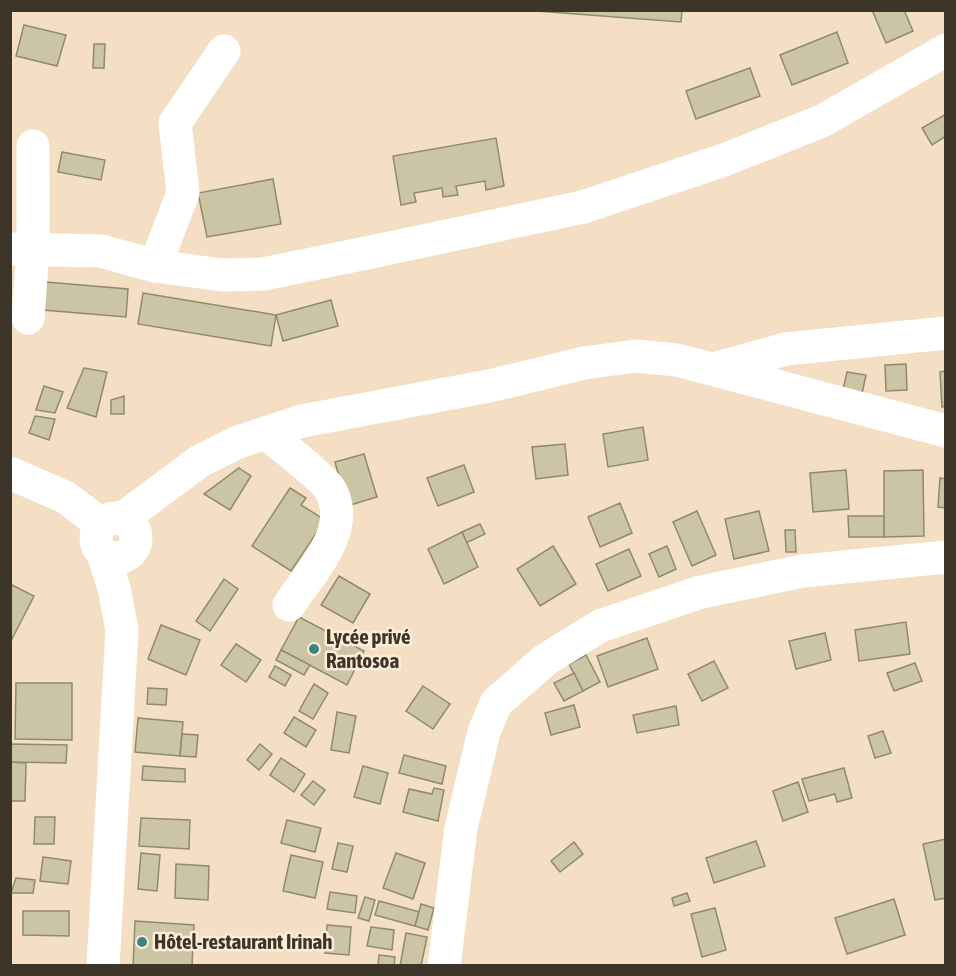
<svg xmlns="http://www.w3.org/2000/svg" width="956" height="976" viewBox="0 0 956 976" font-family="'Asap Condensed',sans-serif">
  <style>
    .building { fill: #cbc5a6; stroke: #908a6d; stroke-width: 1.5 }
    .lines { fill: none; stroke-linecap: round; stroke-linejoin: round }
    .minor { stroke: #fff; stroke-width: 33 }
    .poi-dot { fill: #3d8585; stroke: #feedd7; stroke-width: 2 }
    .labels { text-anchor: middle; stroke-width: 5; stroke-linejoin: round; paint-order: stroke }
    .poi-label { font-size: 21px; font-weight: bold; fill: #3d352a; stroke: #feedd7; text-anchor: start }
  </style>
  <rect width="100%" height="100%" fill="#f4dfc4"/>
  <g class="building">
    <polygon points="523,10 682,10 681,22"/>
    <polygon points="872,10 904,10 913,31 886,43"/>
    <polygon points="24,25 66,35 57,66 16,56"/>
    <polygon points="837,32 848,63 792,85 780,55"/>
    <polygon points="94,44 105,44 104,68 93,68"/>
    <polygon points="750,68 760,96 696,119 686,91"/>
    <polygon points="946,114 946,136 932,145 922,128"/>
    <polygon points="496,138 504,186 486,190 485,181 456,186 458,195 443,197 442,188 414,193 416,202 401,205 393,156"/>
    <polygon points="62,152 105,160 101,180 58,172"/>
    <polygon points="273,179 281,224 207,237 198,193"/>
    <polygon points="46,282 128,289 126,317 43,310"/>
    <polygon points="143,293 276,315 271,346 138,324"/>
    <polygon points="331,300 338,326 283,341 276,315"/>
    <polygon points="906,364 907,390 886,391 885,365"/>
    <polygon points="84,368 107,372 96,417 67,408"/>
    <polygon points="946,371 946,406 942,407 940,372"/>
    <polygon points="847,372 866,375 861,398 842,394"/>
    <polygon points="44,386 63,392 55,413 36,410"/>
    <polygon points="124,396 124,414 111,414 111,400"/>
    <polygon points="35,416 55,419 49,440 29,433"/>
    <polygon points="643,427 648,460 608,467 603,434"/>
    <polygon points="565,444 568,475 536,479 532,447"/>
    <polygon points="364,454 377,497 347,506 335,462"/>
    <polygon points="464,465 474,492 438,506 427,478"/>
    <polygon points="239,468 251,476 230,510 204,494"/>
    <polygon points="846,470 849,509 813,512 810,473"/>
    <polygon points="923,470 924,536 884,537 884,471"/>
    <polygon points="940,478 946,479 946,508 938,507"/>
    <polygon points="290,488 306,498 301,505 325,520 291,571 252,546"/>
    <polygon points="620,503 632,533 600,547 588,517"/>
    <polygon points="697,511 716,555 692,566 673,522"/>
    <polygon points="759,511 769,551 734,559 725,519"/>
    <polygon points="848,516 884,516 884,537 849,537"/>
    <polygon points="480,524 485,534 466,543 462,532"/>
    <polygon points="785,530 795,530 796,552 786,552"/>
    <polygon points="462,532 478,567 444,584 428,549"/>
    <polygon points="553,546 576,584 540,606 517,569"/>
    <polygon points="667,546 676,569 659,577 649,554"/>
    <polygon points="629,549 641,576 608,591 596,564"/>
    <polygon points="339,576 370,594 353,623 321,605"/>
    <polygon points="224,579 238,589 210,631 196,621"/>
    <polygon points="10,584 34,596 10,643"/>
    <polygon points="299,617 364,651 347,685 281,650"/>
    <polygon points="906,622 910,654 859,661 855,630"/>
    <polygon points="161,625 200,640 186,675 148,659"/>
    <polygon points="825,633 831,660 796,669 789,641"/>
    <polygon points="647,638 658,669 608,687 597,656"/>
    <polygon points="236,644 261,660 246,682 221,665"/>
    <polygon points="281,650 310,665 304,675 276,660"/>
    <polygon points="586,655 600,682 583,691 569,664"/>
    <polygon points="714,661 728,688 702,701 688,674"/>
    <polygon points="915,663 922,681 894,691 887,673"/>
    <polygon points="275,666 291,675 285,686 269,677"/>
    <polygon points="574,673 583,691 564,701 554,683"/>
    <polygon points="16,683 72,683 72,740 15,739"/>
    <polygon points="314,684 328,693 313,719 299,711"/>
    <polygon points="423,686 450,704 433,729 406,711"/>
    <polygon points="148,688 167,689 166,705 147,704"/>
    <polygon points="574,705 580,727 551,735 545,713"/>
    <polygon points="676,706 679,725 637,733 633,715"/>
    <polygon points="337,712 356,716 349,753 331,750"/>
    <polygon points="294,717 316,730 306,747 284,733"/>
    <polygon points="138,718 183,722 180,756 135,752"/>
    <polygon points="883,731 891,753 875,758 868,736"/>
    <polygon points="182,734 198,735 196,757 180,756"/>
    <polygon points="10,744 67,745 66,763 10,762"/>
    <polygon points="260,744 272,754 259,770 247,760"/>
    <polygon points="404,755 446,766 442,784 399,773"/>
    <polygon points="281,758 305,774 294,792 270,775"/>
    <polygon points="10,762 26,763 25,801 10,801"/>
    <polygon points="143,766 185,769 185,782 142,780"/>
    <polygon points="363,766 388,773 380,804 354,797"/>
    <polygon points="844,768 852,798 837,802 835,794 809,801 802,779"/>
    <polygon points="313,781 325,790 314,805 301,795"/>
    <polygon points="798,782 808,812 783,821 773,791"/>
    <polygon points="434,788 444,790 438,821 403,812 409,789 432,794"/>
    <polygon points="35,817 55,817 54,844 34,844"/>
    <polygon points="141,818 190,820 189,849 139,846"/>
    <polygon points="287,820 321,828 315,852 281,843"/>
    <polygon points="946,839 946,898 935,900 923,844"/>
    <polygon points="756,841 765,866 714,883 706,858"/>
    <polygon points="574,842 583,854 560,872 551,861"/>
    <polygon points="338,843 353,846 347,872 332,869"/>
    <polygon points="141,853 160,855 157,891 138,889"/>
    <polygon points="396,853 425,863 413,899 383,888"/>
    <polygon points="291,855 323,862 315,898 283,891"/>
    <polygon points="43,857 71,861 68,884 40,881"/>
    <polygon points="176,864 209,866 208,900 175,898"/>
    <polygon points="16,878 35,880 33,893 11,893"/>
    <polygon points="330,892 357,896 355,913 327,909"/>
    <polygon points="687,893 690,901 674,906 672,898"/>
    <polygon points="365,897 375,900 369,921 358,918"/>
    <polygon points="894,899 905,935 847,954 835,918"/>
    <polygon points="379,901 420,912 415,926 375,915"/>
    <polygon points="421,904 434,908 428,930 415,926"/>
    <polygon points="715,908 726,950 702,957 691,914"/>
    <polygon points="23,911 69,911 69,936 23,935"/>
    <polygon points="135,921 194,925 192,966 133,966"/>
    <polygon points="327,925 351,927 349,955 325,953"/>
    <polygon points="371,927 394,930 392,950 367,946"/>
    <polygon points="406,933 427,937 421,966 400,966"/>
    <polygon points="379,955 395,957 394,966 378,966"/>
  </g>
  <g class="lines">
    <g class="minor">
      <polyline points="10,249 101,251 155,266 222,275 263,274 376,251 583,207 724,160 822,121 946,50"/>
      <polyline points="155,266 183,193 175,123 224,51"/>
      <polyline points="28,318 33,249 33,146"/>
      <polyline points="714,369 786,349 946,333"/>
      <path d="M266,433C278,443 326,480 331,491C352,531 310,573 289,605"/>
      <polyline points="10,473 65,497 101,524"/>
      <circle cx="116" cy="538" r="20"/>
      <polyline points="122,519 200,461 238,442 302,421 489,386 584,363 636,356 677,360 946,431"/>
      <polyline points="103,966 122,630 114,588 103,554"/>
      <polyline points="444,966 461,828 484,732 496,703 545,660 600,626 701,592 803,571 946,557"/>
    </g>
  </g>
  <g class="poi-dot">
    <circle cx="314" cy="649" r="6"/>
    <circle cx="142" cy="942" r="6"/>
  </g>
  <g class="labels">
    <g class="poi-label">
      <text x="326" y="644">Lycée privé<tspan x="326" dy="24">Rantosoa</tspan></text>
      <text x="154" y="949">Hôtel-restaurant Irinah</text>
    </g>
  </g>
  <rect width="956" height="976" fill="none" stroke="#3d352a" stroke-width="24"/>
</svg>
